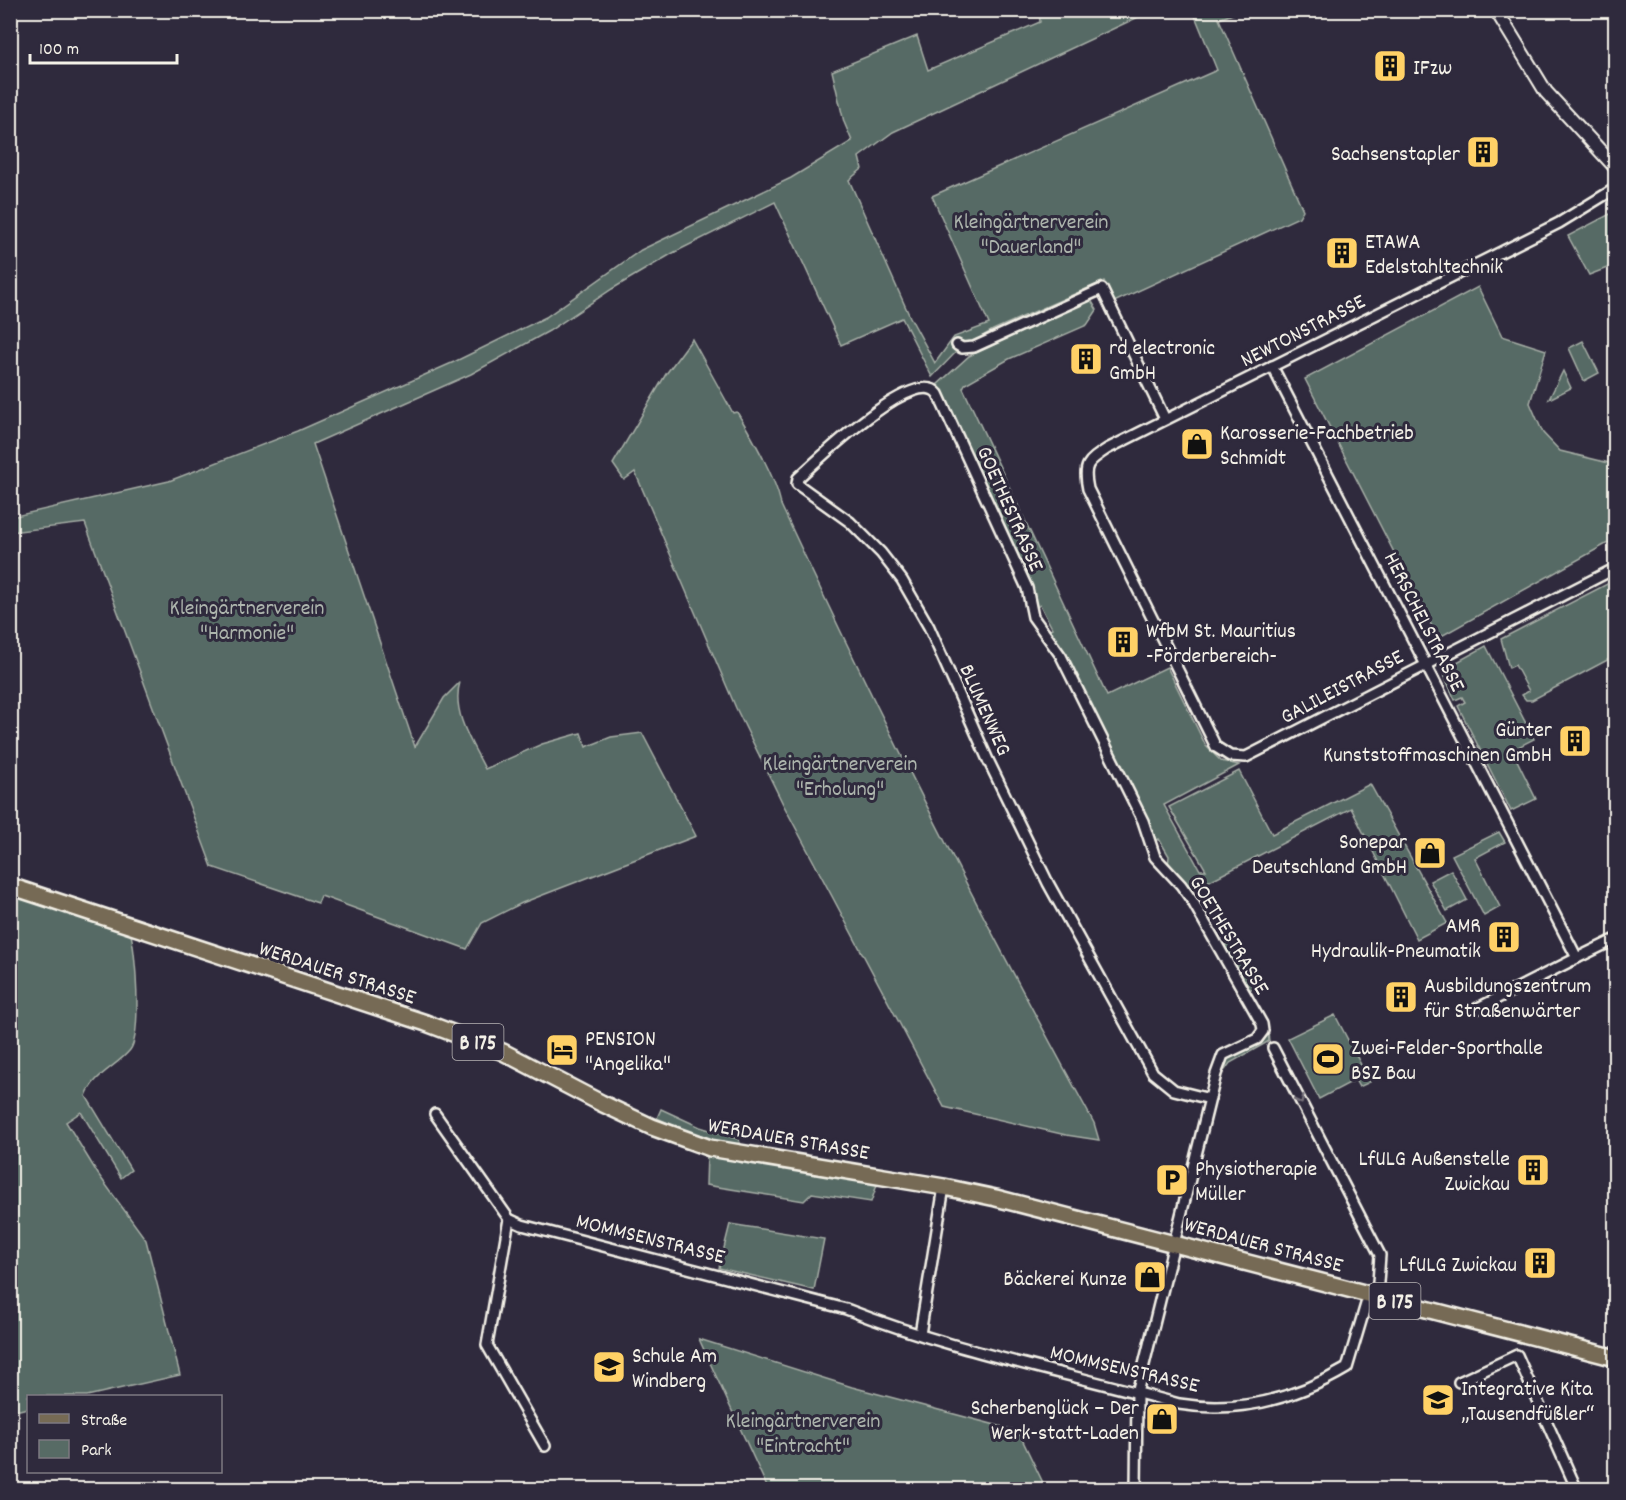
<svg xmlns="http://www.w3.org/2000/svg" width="1626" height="1500" viewBox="0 0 1626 1500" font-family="Dekko,sans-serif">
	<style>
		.green { fill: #576b65; stroke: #a6aea6; stroke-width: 1.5 }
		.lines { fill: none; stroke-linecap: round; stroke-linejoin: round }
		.minor-casing { stroke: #f4f1e8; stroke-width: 14 }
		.tertiary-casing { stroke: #f4f1e8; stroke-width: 16 }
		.primary-casing { stroke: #f4f1e8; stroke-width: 20 }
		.minor { stroke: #2f2a3d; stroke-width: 9 }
		.tertiary { stroke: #2f2a3d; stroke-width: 12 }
		.primary { stroke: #766a54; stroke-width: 15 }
		.oneway { stroke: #747079 }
		.labels { text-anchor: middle; stroke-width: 6; stroke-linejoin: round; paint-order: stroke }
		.shield { fill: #2f2a3d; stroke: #b9b5b5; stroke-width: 1.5 }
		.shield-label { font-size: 21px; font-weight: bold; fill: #f4f1e8 }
		.poi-label { font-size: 22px; fill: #f4f1e8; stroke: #2f2a3d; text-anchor: start }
		.park-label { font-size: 22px; fill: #adb5ad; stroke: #2f2a3d }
		.street-label { font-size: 22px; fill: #f4f1e8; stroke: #2f2a3d }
	</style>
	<rect width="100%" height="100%" fill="#2f2a3d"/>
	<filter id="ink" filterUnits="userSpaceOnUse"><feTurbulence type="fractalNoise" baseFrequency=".0167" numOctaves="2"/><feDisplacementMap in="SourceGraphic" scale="12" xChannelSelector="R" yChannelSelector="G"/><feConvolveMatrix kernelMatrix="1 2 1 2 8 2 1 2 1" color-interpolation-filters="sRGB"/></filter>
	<g filter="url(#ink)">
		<g class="green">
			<path d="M 1039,11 L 1151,11 L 893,132 L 859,157 L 862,169 L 849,180 L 910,317 L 935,363 L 954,337 L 989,324 L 932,196 L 1217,70 L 1193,11 L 1241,11 L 1219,19 L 1303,210 L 1299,217 L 1114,302 L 1104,281 L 993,330 L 957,351 L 932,377 L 902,318 L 841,345 L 775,202 L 673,253 L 612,289 L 549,331 L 471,374 L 313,444 L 415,747 L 444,698 L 460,682 C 451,712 472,743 485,769 L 542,744 L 581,733 L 586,747 L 611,737 L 642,733 L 696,836 L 522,903 L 482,923 L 467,949 L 321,896 L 318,903 L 212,867 L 85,523 L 11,532 L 11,517 L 169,481 L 298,431 L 454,362 L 546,317 L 641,250 L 791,178 L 852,141 L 844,122 L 832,71 L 917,36 L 928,70 L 1040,22 Z"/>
			<path d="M 1612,213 L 1615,219 L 1615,265 L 1589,275 L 1568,236 Z"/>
			<path d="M 1478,287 L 1502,336 L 1546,350 L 1530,403 L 1543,433 L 1560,451 L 1609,463 L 1615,474 L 1615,539 L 1438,638 L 1305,379 Z"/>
			<path d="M 1091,300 L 1097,310 L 1087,325 L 1009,359 L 965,384 L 963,388 L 1107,696 L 1167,667 L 1206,746 L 1221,761 L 1239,765 L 1164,805 L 1200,870 L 1206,870 L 1169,807 L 1239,771 L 1272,834 L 1370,784 L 1447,923 L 1417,939 L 1351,808 L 1190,891 L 1168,867 L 1169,856 L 1159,839 L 1152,842 L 1142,807 L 1047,633 L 1052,628 L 1040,605 L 1034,609 L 1035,600 L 1029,578 L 948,405 L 936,386 L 969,356 Z"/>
			<path d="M 692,339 L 733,413 L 737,412 C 751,435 777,479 781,505 C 878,714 983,921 1094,1123 L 1099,1140 L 1066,1135 L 944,1107 L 783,804 L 736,708 L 635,472 L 624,480 L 613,464 L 666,374 Z"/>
			<path d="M 1583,341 L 1599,373 L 1584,381 L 1569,348 Z"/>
			<path d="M 1563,371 L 1571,388 L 1549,399 Z"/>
			<path d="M 1615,580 L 1615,656 L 1532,700 L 1526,700 L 1522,695 L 1529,691 L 1515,665 L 1509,668 L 1501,639 Z"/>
			<path d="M 1486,646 L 1534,739 L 1512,750 L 1536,799 L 1511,811 L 1458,706 L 1465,702 L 1462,697 L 1455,700 L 1444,675 L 1448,667 Z"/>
			<path d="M 1499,832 L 1505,842 L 1475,858 L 1500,907 L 1484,916 L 1452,855 Z"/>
			<path d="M 1451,870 L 1467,900 L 1447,911 L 1430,881 Z"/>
			<path d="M 11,890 L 130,931 C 136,949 142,1035 130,1050 C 116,1067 94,1074 86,1096 L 131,1170 L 121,1178 L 81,1112 L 66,1122 L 98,1174 L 146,1240 L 180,1375 L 87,1396 L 28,1396 L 28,1408 L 11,1412 Z"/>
			<path d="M 1232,941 L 1257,986 L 1249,990 L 1224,946 Z"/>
			<path d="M 1335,1015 L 1370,1082 L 1359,1087 L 1355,1080 L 1319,1099 L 1288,1038 Z"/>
			<path d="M 1268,1033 L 1269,1041 L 1264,1044 L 1230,1063 L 1225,1070 L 1221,1071 L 1226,1058 Z"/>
			<path d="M 661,1109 L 700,1127 L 738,1139 L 743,1148 L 697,1136 L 657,1118 Z"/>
			<path d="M 707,1154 L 743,1163 L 878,1182 L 871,1202 L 812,1193 L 804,1201 L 706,1185 Z"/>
			<path d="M 730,1224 L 824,1239 L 814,1290 L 719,1268 Z"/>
			<path d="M 699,1339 L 852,1387 L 1018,1431 L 1046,1489 L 768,1489 Z"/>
		</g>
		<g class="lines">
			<defs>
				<g id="minor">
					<path d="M 1616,188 L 1559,223 L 1107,449 C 1087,462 1083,465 1088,489 L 1216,747 L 1230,756 L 1246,757 L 1616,568"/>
					<path d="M 957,345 L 962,348 L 974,347 L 1102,289 L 1165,419"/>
					<path d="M 1272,366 L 1577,958 L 1616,939"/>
					<path d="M 1476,1009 L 1577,958"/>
					<path d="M 1273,1048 L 1380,1255 L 1377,1296"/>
					<path d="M 435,1114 L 509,1219 L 522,1225 L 846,1309 C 953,1351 1068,1373 1179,1404 C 1240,1414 1295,1399 1347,1368 L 1369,1294"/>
					<path d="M 509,1219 L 487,1345 L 545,1446"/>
					<path d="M 920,1334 L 944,1187"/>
					<path d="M 1459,1382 L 1517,1355 L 1577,1490"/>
					<path d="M 1136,1490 L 1137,1393 L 1216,1074 L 1223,1055 L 1257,1039 L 1263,1031 L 1262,1024 L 1193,902 L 1181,885 L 1155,857 L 1143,821 L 1061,656 L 1033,617 L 1027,588 L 938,394 C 916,364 817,461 798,478 L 797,484 L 850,522 L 881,553 L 902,580 L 929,627 L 988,760 L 1048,883 L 1153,1073 L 1174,1090 L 1210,1099"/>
				</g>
				<path id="tertiary" d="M 1496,10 L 1546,92 L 1616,168"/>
				<path id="primary" d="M 10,886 L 426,1023 L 503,1052 L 601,1103 L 652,1127 L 710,1148 L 944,1187 L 996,1198 L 1616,1358"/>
			</defs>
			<use href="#minor" class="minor-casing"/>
			<use href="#tertiary" class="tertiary-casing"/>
			<use href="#primary" class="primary-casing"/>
			<use href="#minor" class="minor"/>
			<use href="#tertiary" class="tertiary"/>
			<use href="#primary" class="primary"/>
		</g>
		<defs><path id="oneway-chevron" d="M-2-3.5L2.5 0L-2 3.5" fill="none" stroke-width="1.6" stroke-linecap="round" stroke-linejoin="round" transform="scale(1.5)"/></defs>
		<use class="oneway" href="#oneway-chevron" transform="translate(1300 1100) rotate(64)"/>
	</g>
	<defs>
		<symbol id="building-square" viewBox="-11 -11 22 22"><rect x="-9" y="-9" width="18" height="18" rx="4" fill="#ffd166" stroke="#2f2a3d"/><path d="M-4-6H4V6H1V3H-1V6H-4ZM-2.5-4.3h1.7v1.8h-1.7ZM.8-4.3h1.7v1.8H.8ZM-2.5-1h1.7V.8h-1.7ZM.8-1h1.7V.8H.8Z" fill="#111"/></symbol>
		<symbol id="shop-square" viewBox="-11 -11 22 22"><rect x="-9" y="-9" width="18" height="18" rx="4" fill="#ffd166" stroke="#2f2a3d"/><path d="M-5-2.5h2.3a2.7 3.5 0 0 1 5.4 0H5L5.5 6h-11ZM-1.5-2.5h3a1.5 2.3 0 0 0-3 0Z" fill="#111"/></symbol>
		<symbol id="hotel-square" viewBox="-11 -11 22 22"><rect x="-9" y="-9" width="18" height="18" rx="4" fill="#ffd166" stroke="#2f2a3d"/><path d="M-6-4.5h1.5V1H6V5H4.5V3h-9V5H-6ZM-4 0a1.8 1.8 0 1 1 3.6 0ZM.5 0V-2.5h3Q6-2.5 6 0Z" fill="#111"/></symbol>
		<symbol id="stadium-square" viewBox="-11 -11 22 22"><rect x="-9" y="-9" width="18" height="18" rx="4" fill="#ffd166" stroke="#2f2a3d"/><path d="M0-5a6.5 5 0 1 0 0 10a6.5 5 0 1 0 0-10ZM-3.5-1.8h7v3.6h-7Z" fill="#111"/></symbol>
		<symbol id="parking-square" viewBox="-11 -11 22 22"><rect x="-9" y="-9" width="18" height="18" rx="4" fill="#ffd166" stroke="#2f2a3d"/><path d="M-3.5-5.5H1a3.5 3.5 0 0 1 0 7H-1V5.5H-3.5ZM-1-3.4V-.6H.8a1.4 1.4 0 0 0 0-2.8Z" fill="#111"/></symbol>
		<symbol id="school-square" viewBox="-11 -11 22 22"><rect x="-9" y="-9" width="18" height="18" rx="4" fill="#ffd166" stroke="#2f2a3d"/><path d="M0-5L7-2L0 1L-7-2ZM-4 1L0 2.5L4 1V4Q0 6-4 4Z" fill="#111"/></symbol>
	</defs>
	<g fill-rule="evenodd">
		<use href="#building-square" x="1371" y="47" width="38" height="38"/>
		<use href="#building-square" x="1464" y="133" width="38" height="38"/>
		<use href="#building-square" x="1323" y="234" width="38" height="38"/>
		<use href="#building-square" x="1067" y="340" width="38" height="38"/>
		<use href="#shop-square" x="1178" y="425" width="38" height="38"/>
		<use href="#building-square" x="1104" y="623" width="38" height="38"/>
		<use href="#building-square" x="1556" y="722" width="38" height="38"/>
		<use href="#shop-square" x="1411" y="834" width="38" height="38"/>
		<use href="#building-square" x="1485" y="918" width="38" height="38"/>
		<use href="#building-square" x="1382" y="978" width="38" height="38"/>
		<use href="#hotel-square" x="543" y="1031" width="38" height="38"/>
		<use href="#stadium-square" x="1309" y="1040" width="38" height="38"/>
		<use href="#building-square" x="1514" y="1151" width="38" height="38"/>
		<use href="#parking-square" x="1153" y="1161" width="38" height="38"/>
		<use href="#building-square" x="1521" y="1244" width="38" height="38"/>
		<use href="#shop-square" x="1131" y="1258" width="38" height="38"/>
		<use href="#school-square" x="590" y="1348" width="38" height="38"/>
		<use href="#school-square" x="1419" y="1381" width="38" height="38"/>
		<use href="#shop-square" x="1143" y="1400" width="38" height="38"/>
	</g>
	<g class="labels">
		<g class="shield">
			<rect x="452.5" y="1024" width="51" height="36" rx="4.5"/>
			<rect x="1369.5" y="1283" width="51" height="36" rx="4.5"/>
		</g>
		<g class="shield-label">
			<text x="478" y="1049">B 175</text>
			<text x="1395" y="1308">B 175</text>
		</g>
		<g class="poi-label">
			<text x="1413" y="74">IFzw</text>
			<text x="1460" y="160" text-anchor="end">Sachsenstapler</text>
			<text x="1365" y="248">ETAWA<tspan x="1365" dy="25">Edelstahltechnik</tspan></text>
			<text x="1109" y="354">rd electronic<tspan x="1109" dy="25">GmbH</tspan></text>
			<text x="1220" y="439">Karosserie-Fachbetrieb<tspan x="1220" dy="25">Schmidt</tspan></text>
			<text x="1146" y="637">WfbM St. Mauritius<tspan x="1146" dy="25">-Förderbereich-</tspan></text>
			<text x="1552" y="736" text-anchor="end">Günter<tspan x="1552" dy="25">Kunststoffmaschinen GmbH</tspan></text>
			<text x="1407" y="848" text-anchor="end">Sonepar<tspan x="1407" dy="25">Deutschland GmbH</tspan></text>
			<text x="1481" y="932" text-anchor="end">AMR<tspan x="1481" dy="25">Hydraulik-Pneumatik</tspan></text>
			<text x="1424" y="992">Ausbildungszentrum<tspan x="1424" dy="25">für Straßenwärter</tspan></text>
			<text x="585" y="1045">PENSION<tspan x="585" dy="25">"Angelika"</tspan></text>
			<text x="1351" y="1054">Zwei-Felder-Sporthalle<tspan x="1351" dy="25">BSZ Bau</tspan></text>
			<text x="1510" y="1165" text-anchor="end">LfULG Außenstelle<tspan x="1510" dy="25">Zwickau</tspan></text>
			<text x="1195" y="1175">Physiotherapie<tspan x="1195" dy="25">Müller</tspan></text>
			<text x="1517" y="1271" text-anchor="end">LfULG Zwickau</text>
			<text x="1127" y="1285" text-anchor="end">Bäckerei Kunze</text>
			<text x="632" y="1362">Schule Am<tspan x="632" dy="25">Windberg</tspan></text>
			<text x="1461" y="1395">Integrative Kita<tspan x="1461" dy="25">„Tausendfüßler“</tspan></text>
			<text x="1139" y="1414" text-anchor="end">Scherbenglück – Der<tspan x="1139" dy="25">Werk-statt-Laden</tspan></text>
		</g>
		<g class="park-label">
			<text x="1031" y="228">Kleingärtnerverein<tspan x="1031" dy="25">"Dauerland"</tspan></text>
			<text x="247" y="614">Kleingärtnerverein<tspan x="247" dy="25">"Harmonie"</tspan></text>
			<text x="840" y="770">Kleingärtnerverein<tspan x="840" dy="25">"Erholung"</tspan></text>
			<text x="803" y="1427">Kleingärtnerverein<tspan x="803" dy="25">"Eintracht"</tspan></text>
		</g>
		<g class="street-label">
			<text transform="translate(1302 329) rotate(-27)" y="8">NEWTONSTRASSE</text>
			<text transform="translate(1012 508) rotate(66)" y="8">GOETHESTRASSE</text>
			<text transform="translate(1426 621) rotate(63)" y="8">HERSCHELSTRASSE</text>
			<text transform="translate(1341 685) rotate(-28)" y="8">GALILEISTRASSE</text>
			<text transform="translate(987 709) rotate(66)" y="8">BLUMENWEG</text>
			<text transform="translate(1231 934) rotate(59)" y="8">GOETHESTRASSE</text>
			<text transform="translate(338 971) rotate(18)" y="8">WERDAUER STRASSE</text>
			<text transform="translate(789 1137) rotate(10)" y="8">WERDAUER STRASSE</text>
			<text transform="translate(651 1237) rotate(14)" y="8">MOMMSENSTRASSE</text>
			<text transform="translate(1264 1243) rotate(15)" y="8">WERDAUER STRASSE</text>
			<text transform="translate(1125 1367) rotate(13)" y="8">MOMMSENSTRASSE</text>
		</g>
	</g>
	<rect width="1626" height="1500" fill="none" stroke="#2f2a3d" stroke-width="36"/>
	<rect x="18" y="18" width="1590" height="1464" fill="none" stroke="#f4f1e8" stroke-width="2" filter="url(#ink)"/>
	<rect x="27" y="1395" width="195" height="78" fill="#2f2a3d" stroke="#7e7a81" stroke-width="1.5"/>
	<rect x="39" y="1414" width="30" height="9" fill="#766a54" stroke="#7e7a81" stroke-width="1.5"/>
	<text x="81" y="1425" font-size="18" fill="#f4f1e8">Straße</text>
	<rect x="39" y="1440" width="30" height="18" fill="#576b65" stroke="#7e7a81" stroke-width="1.5"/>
	<text x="81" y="1455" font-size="18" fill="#f4f1e8">Park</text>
	<path d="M30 54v9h147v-9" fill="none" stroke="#f4f1e8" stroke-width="3"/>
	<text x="39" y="54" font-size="18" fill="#f4f1e8" stroke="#2f2a3d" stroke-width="4.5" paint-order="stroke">100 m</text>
</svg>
